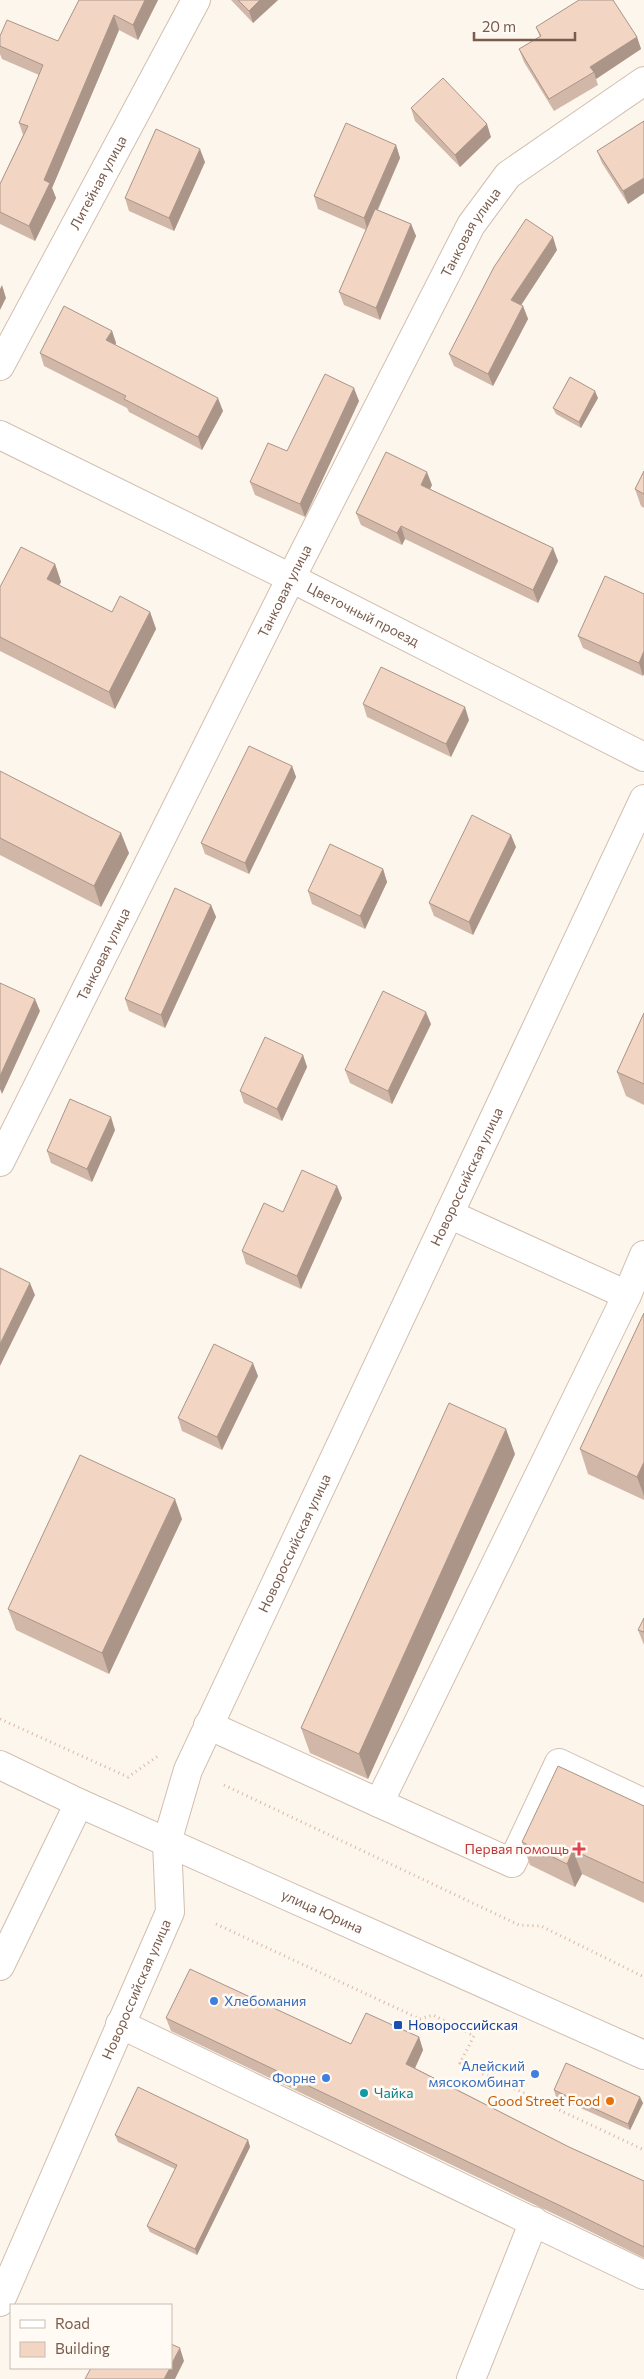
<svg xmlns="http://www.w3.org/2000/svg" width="644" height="2379" viewBox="0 0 644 2379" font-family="Commissioner,sans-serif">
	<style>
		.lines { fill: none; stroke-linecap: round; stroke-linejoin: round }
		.minor-casing { stroke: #d1beb0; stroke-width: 30 }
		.path { stroke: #d9b8a5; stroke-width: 3; stroke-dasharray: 1 4; stroke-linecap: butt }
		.minor { stroke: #fff; stroke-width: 28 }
		.wall { fill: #d1b7a8 }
		.shaded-wall { fill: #aa9588 }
		.building { fill: #f3d5c3; stroke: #aa9588 }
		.health-dot { fill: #e0444e; stroke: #fffaf3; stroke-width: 2 }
		.shop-dot { fill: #3f7fe0; stroke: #fffaf3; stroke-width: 2 }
		.transit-dot { fill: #1a4fb4; stroke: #fffaf3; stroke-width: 2 }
		.culture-dot { fill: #0f9aa8; stroke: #fffaf3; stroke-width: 2 }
		.food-dot { fill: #e8710a; stroke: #fffaf3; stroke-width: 2 }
		.labels { text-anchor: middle; stroke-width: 5; stroke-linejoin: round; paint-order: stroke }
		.street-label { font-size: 14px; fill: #7a5c4d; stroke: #fffaf3 }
		.health-label { font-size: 14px; fill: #be3a42; stroke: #fffaf3; text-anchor: end }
		.shop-label { font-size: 14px; fill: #366cbe; stroke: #fffaf3; text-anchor: end }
		.transit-label { font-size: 14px; fill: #164399; stroke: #fffaf3; text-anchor: start }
		.culture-label { font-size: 14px; fill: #0d838f; stroke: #fffaf3; text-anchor: start }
		.food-label { font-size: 14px; fill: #c56008; stroke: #fffaf3; text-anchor: end }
	</style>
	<rect width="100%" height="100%" fill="#fdf6ec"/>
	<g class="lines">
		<defs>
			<g id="minor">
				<path id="s1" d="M 0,366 L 196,0"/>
				<path id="s2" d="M 0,435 L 291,578 L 644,757"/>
				<path id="s3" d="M 0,1162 L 291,578 L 471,225 L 508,175 L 644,81"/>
				<path d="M 449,1214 L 627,1295"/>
				<path d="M 208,1725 L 379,1803 L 627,1295 L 644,1255"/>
				<path id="s4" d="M 0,1765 L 79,1803 L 644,2055"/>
				<path d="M 379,1803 L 512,1863 L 559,1763 L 644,1803"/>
				<path d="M 0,1966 L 79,1803"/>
				<path d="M 120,2024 L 644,2275"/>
				<path id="s5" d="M 0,2302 L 170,1912 L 167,1842 L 188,1770 L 644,799"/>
				<path d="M 471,2379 L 534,2221"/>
			</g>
		</defs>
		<use href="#minor" class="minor-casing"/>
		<g class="path">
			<path d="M 0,1719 L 128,1777 L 158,1756"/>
			<path d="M 224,1785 L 519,1925 L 541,1926 L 644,1977"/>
			<path d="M 216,1924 L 420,2019 L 433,2015 L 474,2036 L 460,2063 L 644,2150"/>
		</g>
		<use href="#minor" class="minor"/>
	</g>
	<g class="wall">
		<path d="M 79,0 L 158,0 L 138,40 L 119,30 L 52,188 L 56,198 L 35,241 L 0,224 L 0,184 L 23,135 L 19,123 L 39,75 L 2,59 L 0,54 L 0,36 L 58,41 Z"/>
		<path d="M 231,0 L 278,0 L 253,23 Z"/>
		<path d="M 536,27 L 637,37 L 641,49 L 596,79 L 598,85 L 554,111 L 524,62 L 519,49 L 540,37 Z"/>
		<path d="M 411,108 L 491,137 L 460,167 L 415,121 Z"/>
		<path d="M 644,121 L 644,193 L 628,204 L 602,163 L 597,151 Z"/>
		<path d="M 396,145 L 400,158 L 378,210 L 411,224 L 416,236 L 380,320 L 344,305 L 339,292 L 366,230 L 318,209 L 314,196 Z"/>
		<path d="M 205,162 L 174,231 L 129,211 L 125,198 Z"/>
		<path d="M 557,250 L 521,305 L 523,306 L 528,319 L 493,386 L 454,366 L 449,354 Z"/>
		<path d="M 112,331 L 116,343 L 115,345 L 223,411 L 202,450 L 129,412 L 127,408 L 44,366 L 40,353 Z"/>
		<path d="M 598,398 L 581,428 L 556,414 L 553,408 Z"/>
		<path d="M 359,401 L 305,517 L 255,495 L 250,482 L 287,451 Z"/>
		<path d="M 644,471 L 644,508 L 641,506 L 635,489 Z"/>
		<path d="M 432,485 L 430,489 L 553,548 L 558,561 L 538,603 L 405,539 L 402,545 L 361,525 L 356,513 Z"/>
		<path d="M 55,564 L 61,582 L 59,585 L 112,612 L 150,612 L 156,629 L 115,709 L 0,651 L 0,587 Z"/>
		<path d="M 644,594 L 643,676 L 583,648 L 578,636 Z"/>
		<path d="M 363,704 L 469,720 L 451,757 L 367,717 Z"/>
		<path d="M 292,766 L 296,777 L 249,874 L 205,854 L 201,843 Z"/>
		<path d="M 0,771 L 129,853 L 101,907 L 0,855 Z"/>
		<path d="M 516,847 L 473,935 L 434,916 L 429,903 Z"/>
		<path d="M 383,869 L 387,882 L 365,929 L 312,904 L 308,891 Z"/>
		<path d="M 211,905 L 216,917 L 165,1028 L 129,1011 L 125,999 Z"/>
		<path d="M 644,1013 L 644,1105 L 626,1096 L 617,1072 Z"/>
		<path d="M 431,1024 L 392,1104 L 350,1083 L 345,1070 Z"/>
		<path d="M 303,1055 L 307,1067 L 282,1121 L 244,1103 L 240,1091 Z"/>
		<path d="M 115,1130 L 92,1182 L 51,1163 L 47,1151 Z"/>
		<path d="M 342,1198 L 301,1289 L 246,1264 L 242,1251 L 283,1212 Z"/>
		<path d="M 644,1313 L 644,1500 L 588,1474 L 580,1449 Z"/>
		<path d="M 258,1376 L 222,1450 L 182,1431 L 178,1418 Z"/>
		<path d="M 515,1454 L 368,1779 L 310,1753 L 301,1728 Z"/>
		<path d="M 182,1519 L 109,1674 L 16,1630 L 8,1609 Z"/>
		<path d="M 644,1618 L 644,1645 L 638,1630 Z"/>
		<path d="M 644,1806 L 644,1903 L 582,1874 L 575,1887 L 530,1865 L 522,1842 Z"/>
		<path d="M 166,2018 L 351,2044 L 419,2037 L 423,2050 L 415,2068 L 569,2147 L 644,2181 L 644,2258 L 569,2221 L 171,2031 Z"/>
		<path d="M 554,2090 L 643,2103 L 630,2130 L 556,2097 Z"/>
		<path d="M 115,2135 L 248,2140 L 250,2147 L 197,2255 L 150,2232 L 147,2226 L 175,2169 L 118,2142 Z"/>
	</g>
	<g class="shaded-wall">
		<path d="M 145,0 L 158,0 L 138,40 L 133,25 Z"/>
		<path d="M 260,0 L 278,0 L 253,23 L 249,11 Z"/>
		<path d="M 114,15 L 119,30 L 52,188 L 56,198 L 35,241 L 29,226 L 44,180 Z"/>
		<path d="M 637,37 L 641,49 L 596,79 L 594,72 L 590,67 Z"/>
		<path d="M 487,124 L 491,137 L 460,167 L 455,155 Z"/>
		<path d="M 396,145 L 400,158 L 368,231 L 364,218 Z"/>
		<path d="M 200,149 L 205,162 L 174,231 L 169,218 Z"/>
		<path d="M 644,178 L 644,193 L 628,204 L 623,191 Z"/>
		<path d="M 411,224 L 416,236 L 380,320 L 376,308 Z"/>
		<path d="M 553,237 L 557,250 L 516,313 L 511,300 Z"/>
		<path d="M 2,285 L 6,298 L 0,310 L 0,289 Z"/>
		<path d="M 523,306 L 528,319 L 493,386 L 488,374 Z"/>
		<path d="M 112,331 L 116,343 L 111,353 L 106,340 Z"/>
		<path d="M 354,388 L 359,401 L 305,517 L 300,504 Z"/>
		<path d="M 595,391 L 598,398 L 581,428 L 579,422 Z"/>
		<path d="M 218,398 L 223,411 L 202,450 L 198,437 Z"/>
		<path d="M 427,472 L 432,485 L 426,497 L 421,485 Z"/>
		<path d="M 401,526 L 405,539 L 402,545 L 397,533 Z"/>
		<path d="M 553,548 L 558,561 L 538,603 L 533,590 Z"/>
		<path d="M 55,564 L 61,582 L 53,596 L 47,579 Z"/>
		<path d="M 150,612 L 156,629 L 115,709 L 109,692 Z"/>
		<path d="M 644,651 L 644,674 L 643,676 L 639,663 Z"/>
		<path d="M 465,707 L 469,720 L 451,757 L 446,744 Z"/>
		<path d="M 292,766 L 296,777 L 249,874 L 245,863 Z"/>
		<path d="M 121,833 L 129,853 L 101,907 L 94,886 Z"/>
		<path d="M 511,835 L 516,847 L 473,935 L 469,922 Z"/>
		<path d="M 383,869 L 387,882 L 365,929 L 360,916 Z"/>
		<path d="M 211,905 L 216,917 L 165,1028 L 161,1015 Z"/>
		<path d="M 35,999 L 40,1011 L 2,1094 L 0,1089 L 0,1076 Z"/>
		<path d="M 426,1012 L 431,1024 L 392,1104 L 388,1091 Z"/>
		<path d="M 303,1055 L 307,1067 L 282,1121 L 277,1109 Z"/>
		<path d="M 111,1117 L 115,1130 L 92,1182 L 87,1169 Z"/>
		<path d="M 337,1186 L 342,1198 L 301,1289 L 297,1276 Z"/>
		<path d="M 30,1283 L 35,1295 L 0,1366 L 0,1344 Z"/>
		<path d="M 253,1363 L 258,1376 L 222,1450 L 217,1437 Z"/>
		<path d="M 506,1429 L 515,1454 L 368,1779 L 359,1754 Z"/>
		<path d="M 644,1462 L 644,1496 L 637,1477 Z"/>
		<path d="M 175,1499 L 182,1519 L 109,1674 L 102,1653 Z"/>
		<path d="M 573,1850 L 582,1874 L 575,1887 L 567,1864 Z"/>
		<path d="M 419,2037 L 423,2050 L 411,2077 L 406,2064 Z"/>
		<path d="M 640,2097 L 643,2103 L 630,2130 L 628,2124 Z"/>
		<path d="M 248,2140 L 250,2147 L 197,2255 L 195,2249 Z"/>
		<path d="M 180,2348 L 184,2361 L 175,2379 L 164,2379 L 170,2368 L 171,2368 L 171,2365 Z"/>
	</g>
	<g class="building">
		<path d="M 79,0 L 145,0 L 133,25 L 114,15 L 44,180 L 50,183 L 29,226 L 0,212 L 0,184 L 28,126 L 19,123 L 43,65 L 0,46 L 0,36 L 7,20 L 58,41 Z"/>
		<path d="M 238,0 L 260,0 L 249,11 Z"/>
		<path d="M 579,0 L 613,0 L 637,37 L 590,67 L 594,72 L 549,99 L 519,49 L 541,36 L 536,27 Z"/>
		<path d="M 443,78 L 487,124 L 455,155 L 411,108 Z"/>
		<path d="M 644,121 L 644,178 L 623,191 L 597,151 Z"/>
		<path d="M 346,123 L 396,145 L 364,218 L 314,196 Z"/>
		<path d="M 156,129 L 200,149 L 169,218 L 125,198 Z"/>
		<path d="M 375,209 L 411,224 L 376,308 L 339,292 Z"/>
		<path d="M 526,219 L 553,237 L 511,300 L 523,306 L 488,374 L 449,354 L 494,267 Z"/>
		<path d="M 64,306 L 112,331 L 106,340 L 218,398 L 198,437 L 124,399 L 126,396 L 40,353 Z"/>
		<path d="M 325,374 L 354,388 L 300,504 L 250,482 L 268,443 L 287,451 Z"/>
		<path d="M 570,377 L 595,391 L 579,422 L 553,408 Z"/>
		<path d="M 386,452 L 427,472 L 421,485 L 553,548 L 533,590 L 401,526 L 397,533 L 356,513 Z"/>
		<path d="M 644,471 L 644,494 L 635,489 Z"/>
		<path d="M 21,547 L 55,564 L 47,579 L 112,612 L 120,596 L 150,612 L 109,692 L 0,637 L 0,587 Z"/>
		<path d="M 605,576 L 644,594 L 644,651 L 639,663 L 578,636 Z"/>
		<path d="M 381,667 L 465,707 L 446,744 L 363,704 Z"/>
		<path d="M 249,746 L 292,766 L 245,863 L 201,843 Z"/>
		<path d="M 0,771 L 121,833 L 94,886 L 0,838 Z"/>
		<path d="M 472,815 L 511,835 L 469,922 L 429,903 Z"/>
		<path d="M 330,844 L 383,869 L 360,916 L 308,891 Z"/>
		<path d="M 175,888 L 211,905 L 161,1015 L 125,999 Z"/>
		<path d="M 0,983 L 35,999 L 0,1076 Z"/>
		<path d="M 383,991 L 426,1012 L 388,1091 L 345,1070 Z"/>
		<path d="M 644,1013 L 644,1084 L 617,1072 Z"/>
		<path d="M 265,1037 L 303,1055 L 277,1109 L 240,1091 Z"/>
		<path d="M 70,1099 L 111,1117 L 87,1169 L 47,1151 Z"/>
		<path d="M 302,1170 L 337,1186 L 297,1276 L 242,1251 L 264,1203 L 283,1212 Z"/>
		<path d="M 0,1268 L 30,1283 L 0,1344 Z"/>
		<path d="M 644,1313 L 644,1462 L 637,1477 L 580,1449 Z"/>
		<path d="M 214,1344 L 253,1363 L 217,1437 L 178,1418 Z"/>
		<path d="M 449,1403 L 506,1429 L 359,1754 L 301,1728 Z"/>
		<path d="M 80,1455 L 175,1499 L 102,1653 L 8,1609 Z"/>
		<path d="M 644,1618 L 644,1632 L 638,1630 Z"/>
		<path d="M 558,1766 L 644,1806 L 644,1883 L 573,1850 L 567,1864 L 522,1842 Z"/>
		<path d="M 190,1969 L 351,2044 L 366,2013 L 419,2037 L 406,2064 L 569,2147 L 644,2181 L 644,2247 L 565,2208 L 166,2018 Z"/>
		<path d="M 566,2063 L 640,2097 L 628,2124 L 554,2090 Z"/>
		<path d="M 138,2087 L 248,2140 L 195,2249 L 147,2226 L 177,2165 L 115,2135 Z"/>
		<path d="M 171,2344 L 180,2348 L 171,2365 Z"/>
		<path d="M 91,2368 L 170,2368 L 164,2379 L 85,2379 Z"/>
	</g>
	<path class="health-dot" d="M576.5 1841.5h5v5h5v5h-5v5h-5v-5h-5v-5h5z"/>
	<g class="shop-dot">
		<circle cx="214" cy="2001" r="5"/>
		<circle cx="535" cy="2074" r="5"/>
		<circle cx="326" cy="2078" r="5"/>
	</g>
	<rect class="transit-dot" x="393" y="2020" width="10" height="10" rx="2.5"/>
	<circle class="culture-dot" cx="364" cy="2093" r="5"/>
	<circle class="food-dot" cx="610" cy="2101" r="5"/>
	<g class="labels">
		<g class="street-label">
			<text dy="5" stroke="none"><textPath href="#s1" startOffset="208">Литейная улица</textPath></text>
			<text dy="5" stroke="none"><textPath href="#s3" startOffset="1042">Танковая улица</textPath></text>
			<text dy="5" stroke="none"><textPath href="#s3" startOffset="638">Танковая улица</textPath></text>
			<text dy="5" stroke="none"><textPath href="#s2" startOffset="405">Цветочный проезд</textPath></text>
			<text dy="5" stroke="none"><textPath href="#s3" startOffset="232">Танковая улица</textPath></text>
			<text dy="5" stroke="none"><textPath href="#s5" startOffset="1226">Новороссийская улица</textPath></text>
			<text dy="5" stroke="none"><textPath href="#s5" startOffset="821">Новороссийская улица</textPath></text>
			<text dy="5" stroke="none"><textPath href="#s4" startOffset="354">улица Юрина</textPath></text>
			<text dy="5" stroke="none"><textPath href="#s5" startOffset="341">Новороссийская улица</textPath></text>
		</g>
		<g class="health-label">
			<text x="569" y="1854">Первая помощь</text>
		</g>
		<g class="shop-label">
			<text x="224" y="2006" text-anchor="start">Хлебомания</text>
			<text x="525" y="2071">Алейский<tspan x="525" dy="16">мясокомбинат</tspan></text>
			<text x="316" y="2083">Форне</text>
		</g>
		<g class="transit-label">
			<text x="408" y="2030">Новороссийская</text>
		</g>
		<g class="culture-label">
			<text x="374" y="2098">Чайка</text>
		</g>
		<g class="food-label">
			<text x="600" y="2106">Good Street Food</text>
		</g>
	</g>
	<rect x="10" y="2304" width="162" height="65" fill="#fffaf3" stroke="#cabbb1"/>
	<rect x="20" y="2320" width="25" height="8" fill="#ffffff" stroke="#cabbb1"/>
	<text x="55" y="2329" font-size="15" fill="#7a5c4d">Road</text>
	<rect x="20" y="2342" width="25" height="15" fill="#f3d5c3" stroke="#cabbb1"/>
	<text x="55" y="2354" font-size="15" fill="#7a5c4d">Building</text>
	<path d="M474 32v8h101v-8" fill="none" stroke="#7a5c4d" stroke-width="2.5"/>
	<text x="482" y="32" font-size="15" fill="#7a5c4d" stroke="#fffaf3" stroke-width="4" paint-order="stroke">20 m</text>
</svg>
